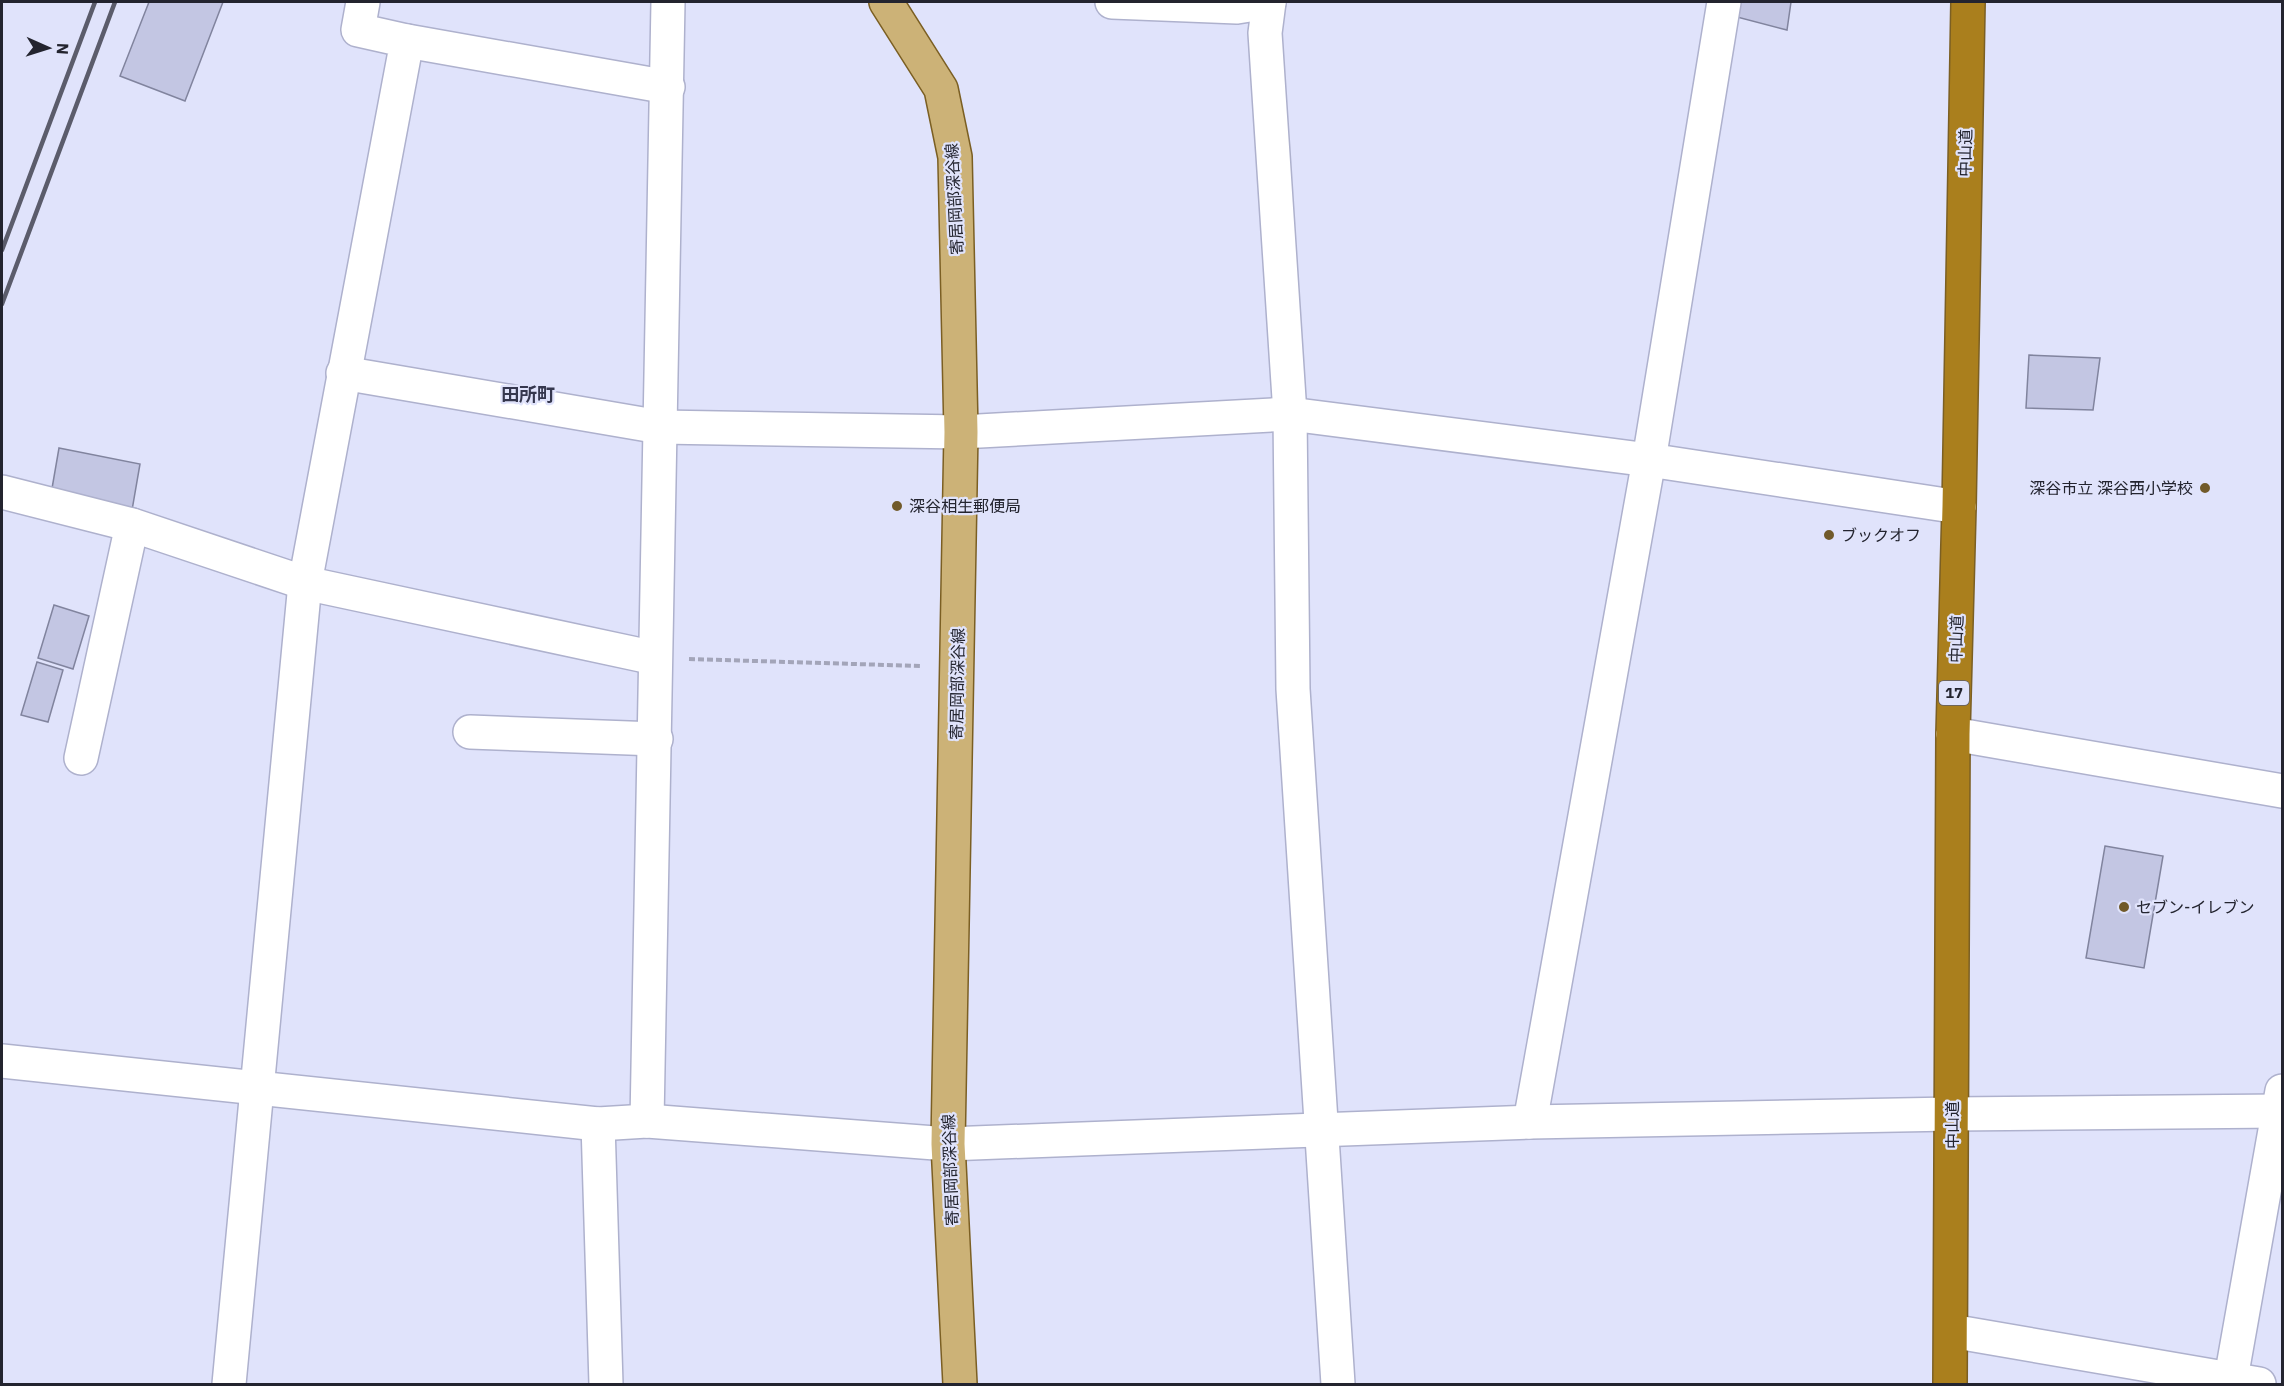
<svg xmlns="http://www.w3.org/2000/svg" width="2284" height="1386" viewBox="0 0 2284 1386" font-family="'IBM Plex Sans','Noto Sans JP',sans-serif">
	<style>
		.building { fill: #c3c6e3; stroke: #81849e; stroke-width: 1.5 }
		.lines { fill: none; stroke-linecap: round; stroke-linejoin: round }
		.minor-casing { stroke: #aeb1cd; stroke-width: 36 }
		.major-casing { stroke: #7b5f23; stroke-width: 36 }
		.highway-casing { stroke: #7b5f23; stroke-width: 36 }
		.path { stroke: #a3a5b9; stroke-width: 4; stroke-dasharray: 6 3; stroke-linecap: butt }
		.minor { stroke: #fff; stroke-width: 33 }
		.major { stroke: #ccb277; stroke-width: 33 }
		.highway { stroke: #aa7f1d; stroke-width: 33 }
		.rail { stroke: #5b5c6b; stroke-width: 4.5 }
		.poi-dot { fill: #715a2a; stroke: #e0e3fb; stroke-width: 2 }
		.labels { text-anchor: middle; stroke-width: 4.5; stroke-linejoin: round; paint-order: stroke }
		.shield { fill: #e0e3fb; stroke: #5c5d6c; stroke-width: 1.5 }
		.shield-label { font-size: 15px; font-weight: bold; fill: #23242f }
		.street-label { font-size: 16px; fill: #23242f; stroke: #e0e3fb }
		.poi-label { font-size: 16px; fill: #23242f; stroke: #e0e3fb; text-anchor: start }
		.neighbourhood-label { font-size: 18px; font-weight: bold; fill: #35374e; stroke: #e0e3fb }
	</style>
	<rect width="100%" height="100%" fill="#e0e3fb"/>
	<g class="building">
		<path d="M 149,2 L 223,2 L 185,101 L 120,76 Z"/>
		<path d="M 1740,2 L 1791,2 L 1787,30 L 1737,17 Z"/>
		<path d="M 2029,355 L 2100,358 L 2093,410 L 2026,408 Z"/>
		<path d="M 59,448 L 140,464 L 131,516 L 50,500 Z"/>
		<path d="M 54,605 L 89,616 L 73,669 L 38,658 Z"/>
		<path d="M 37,662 L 63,670 L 48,722 L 21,715 Z"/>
		<path d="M 2105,846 L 2163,856 L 2144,968 L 2086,958 Z"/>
	</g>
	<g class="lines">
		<defs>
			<g id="minor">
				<path d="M 1112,2 L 1237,7 L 1269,2"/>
				<path d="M 1269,2 L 1265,33 L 1290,414 L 1293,689 L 1338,1384"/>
				<path d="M 407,41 L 668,87"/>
				<path d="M 343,373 L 660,427 L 961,432 L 1290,414 L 1649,460 L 1959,507"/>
				<path d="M 2,492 L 132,525 L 305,583 L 655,658"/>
				<path d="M 470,732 L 656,739"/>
				<path d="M 1953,734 L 2282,791"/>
				<path d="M 81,758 L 132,525"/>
				<path d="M 2,1061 L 598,1124 L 647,1121 L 948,1144 L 1530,1122 L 1952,1114 L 2282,1111"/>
				<path d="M 647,1121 L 668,2"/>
				<path d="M 1530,1122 L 1649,460 L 1724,2"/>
				<path d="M 598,1124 L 606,1384"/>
				<path d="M 1951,1331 L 2259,1384"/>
				<path d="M 229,1384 L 305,583 L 407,41 L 358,30 L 363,2"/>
				<path d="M 2230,1384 L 2282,1091"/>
			</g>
			<path id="major" d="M 886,2 L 941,89 L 955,157 L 961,432 L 948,1144 L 960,1384"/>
			<path id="highway" d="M 1950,1384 L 1953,734 L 1959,507 L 1968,2"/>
		</defs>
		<use href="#minor" class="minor-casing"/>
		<use href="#major" class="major-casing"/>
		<use href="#highway" class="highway-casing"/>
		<path class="path" d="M 689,659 L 921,666"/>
		<use href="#minor" class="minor"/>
		<use href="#major" class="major"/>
		<use href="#highway" class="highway"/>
		<g class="rail">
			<path d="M 2,250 L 95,2"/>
			<path d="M 2,304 L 115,2"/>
		</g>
	</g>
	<g class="poi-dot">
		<circle cx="2205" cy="488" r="6"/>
		<circle cx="897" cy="506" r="6"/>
		<circle cx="1829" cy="535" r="6"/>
		<circle cx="2124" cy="907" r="6"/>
	</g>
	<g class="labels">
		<rect class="shield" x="1939" y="681" width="30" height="24" rx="4.5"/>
		<g class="shield-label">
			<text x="1954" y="698">17</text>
		</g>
		<g class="street-label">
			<text transform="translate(1965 153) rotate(-89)" y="6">中山道</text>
			<text transform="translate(954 199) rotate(-93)" y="6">寄居岡部深谷線</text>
			<text transform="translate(1956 639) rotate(-88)" y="6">中山道</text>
			<text transform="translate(957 684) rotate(-89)" y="6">寄居岡部深谷線</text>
			<text transform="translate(1952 1125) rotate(-90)" y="6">中山道</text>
			<text transform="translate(950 1170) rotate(-92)" y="6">寄居岡部深谷線</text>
		</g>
		<g class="poi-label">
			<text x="2193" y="494" text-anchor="end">深谷市立 深谷西小学校</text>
			<text x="909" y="512">深谷相生郵便局</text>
			<text x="1841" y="541">ブックオフ</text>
			<text x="2136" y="913">セブン-イレブン</text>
		</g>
		<g class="neighbourhood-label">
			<text x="528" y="401">田所町</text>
		</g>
	</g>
	<rect width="2284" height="1386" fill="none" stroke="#23242f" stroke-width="6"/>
	<g transform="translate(48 48) rotate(93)" stroke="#e0e3fb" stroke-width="4.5" paint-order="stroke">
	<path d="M0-4.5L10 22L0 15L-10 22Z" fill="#23242f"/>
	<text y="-9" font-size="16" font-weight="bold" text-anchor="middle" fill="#23242f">N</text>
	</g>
</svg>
